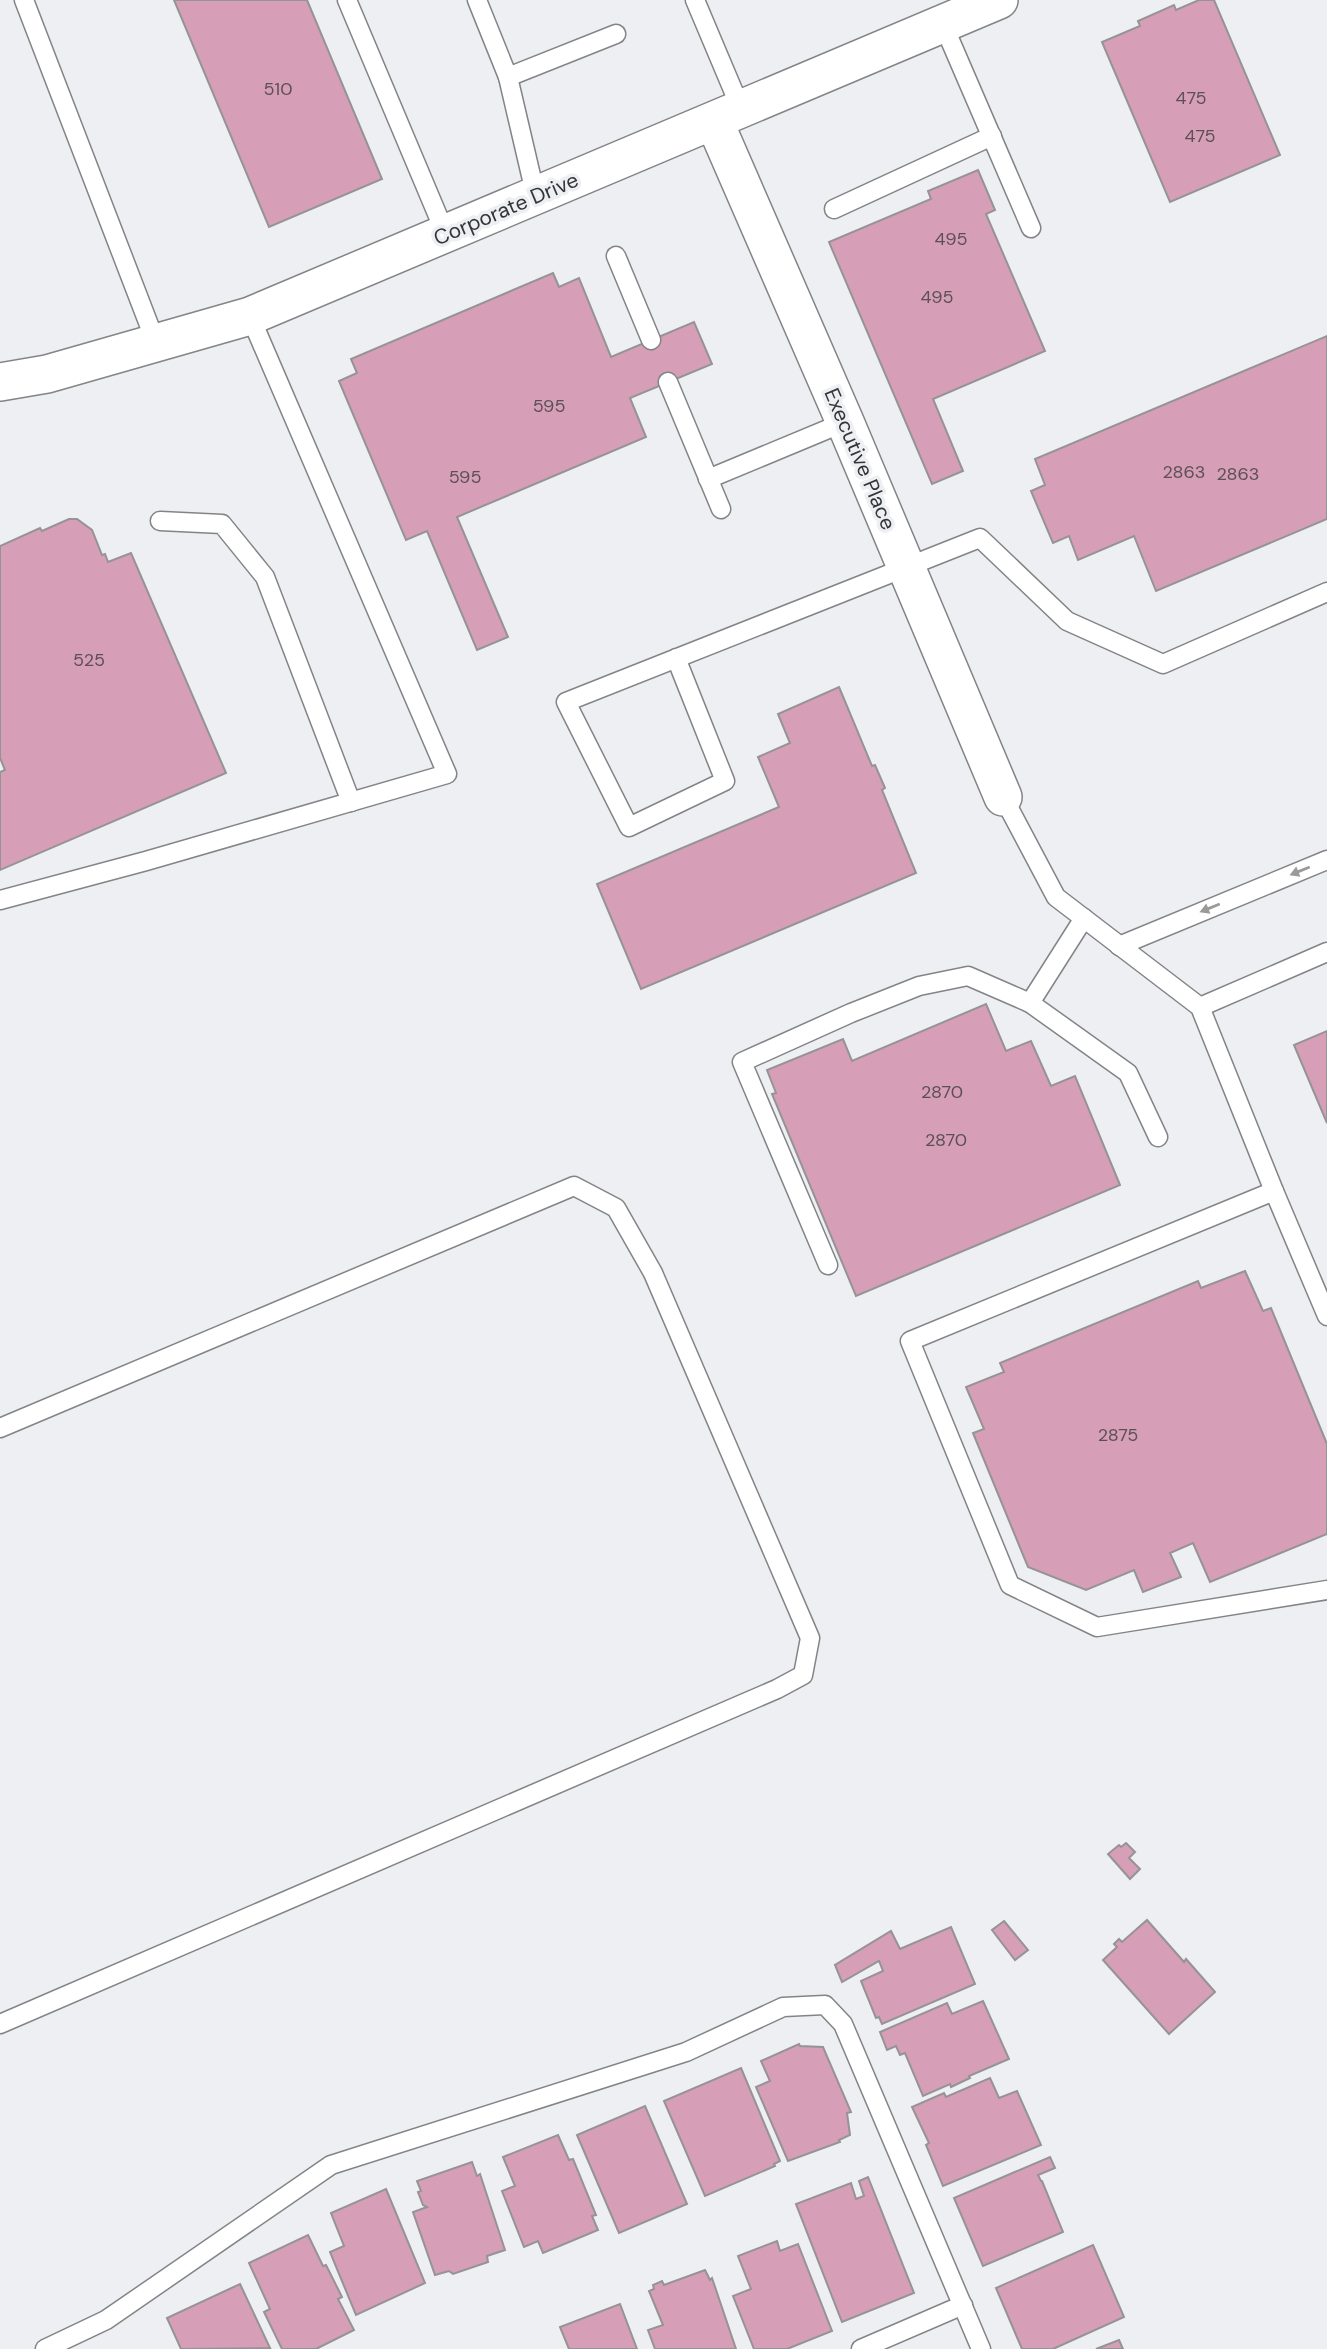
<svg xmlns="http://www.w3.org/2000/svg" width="1327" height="2349" viewBox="0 0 1327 2349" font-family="'DM Sans',sans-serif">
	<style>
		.building { fill: #d69fb7; stroke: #969394; stroke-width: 2 }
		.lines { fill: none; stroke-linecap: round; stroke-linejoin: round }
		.service-casing { stroke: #828486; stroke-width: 21 }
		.minor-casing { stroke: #828486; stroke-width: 40 }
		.service { stroke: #fff; stroke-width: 18 }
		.minor { stroke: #fff; stroke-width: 37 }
		.oneway { fill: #9a9a9a }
		.labels { text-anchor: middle; stroke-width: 7; stroke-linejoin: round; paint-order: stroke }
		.number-label { font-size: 18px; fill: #5c5056 }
		.street-label { font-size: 21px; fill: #343536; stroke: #edeff2 }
	</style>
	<rect width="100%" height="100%" fill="#edeff2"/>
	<g class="building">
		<path d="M 174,0 L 307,0 L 382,179 L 269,227 Z"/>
		<path d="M 1199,0 L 1214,0 L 1280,155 L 1170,202 L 1102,42 L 1140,26 L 1138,21 L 1174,5 L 1176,10 Z"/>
		<path d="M 978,170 L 995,210 L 986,214 L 1045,351 L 933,399 L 963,471 L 932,484 L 829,242 L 931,199 L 928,191 Z"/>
		<path d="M 553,273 L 559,287 L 579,278 L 611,357 L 694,322 L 712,364 L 630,398 L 646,437 L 457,517 L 508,637 L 477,650 L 427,531 L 406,540 L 339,381 L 357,373 L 351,359 Z"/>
		<path d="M 1327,336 L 1327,519 L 1156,591 L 1134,536 L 1078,560 L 1069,536 L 1053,543 L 1031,491 L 1045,485 L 1035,459 Z"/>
		<path d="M 69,519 L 77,519 L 92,530 L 102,555 L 105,554 L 108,562 L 131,553 L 226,773 L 0,870 L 0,772 L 5,770 L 0,758 L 0,546 L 40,528 L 42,531 Z"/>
		<path d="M 839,687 L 872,766 L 875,765 L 885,788 L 882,790 L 916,873 L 641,989 L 597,884 L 779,807 L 758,757 L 790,743 L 778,714 Z"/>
		<path d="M 986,1004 L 1006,1051 L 1031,1041 L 1051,1086 L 1075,1076 L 1120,1185 L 856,1296 L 772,1094 L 776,1093 L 767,1070 L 843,1039 L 852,1061 Z"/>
		<path d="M 1327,1031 L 1327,1123 L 1294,1045 Z"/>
		<path d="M 1245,1271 L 1263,1311 L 1271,1308 L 1327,1444 L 1327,1534 L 1210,1582 L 1193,1543 L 1170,1553 L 1181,1577 L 1143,1592 L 1134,1570 L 1086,1590 L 1028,1567 L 973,1433 L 984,1429 L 966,1387 L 1004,1372 L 1000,1363 L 1198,1281 L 1201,1288 Z"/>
		<path d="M 1126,1843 L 1135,1852 L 1129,1858 L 1140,1869 L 1130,1879 L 1108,1854 L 1119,1845 L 1121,1847 Z"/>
		<path d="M 1147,1920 L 1184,1962 L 1186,1959 L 1215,1992 L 1169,2034 L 1103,1960 L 1117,1947 L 1114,1944 L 1119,1939 L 1122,1942 Z"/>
		<path d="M 1004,1921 L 1028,1950 L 1015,1960 L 992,1930 Z"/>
		<path d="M 951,1927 L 975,1984 L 882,2024 L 879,2017 L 876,2018 L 861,1981 L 883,1971 L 879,1961 L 842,1982 L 835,1965 L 891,1931 L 900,1949 Z"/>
		<path d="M 983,2001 L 1009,2059 L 969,2076 L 970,2078 L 951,2087 L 950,2084 L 923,2096 L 905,2053 L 900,2055 L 896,2046 L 887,2050 L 880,2032 L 947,2003 L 952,2014 Z"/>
		<path d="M 799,2044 L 800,2046 L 823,2047 L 851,2112 L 847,2113 L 850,2135 L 839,2140 L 840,2142 L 788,2161 L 756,2087 L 770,2081 L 761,2061 Z"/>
		<path d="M 741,2068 L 780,2161 L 774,2164 L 775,2166 L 705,2196 L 664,2101 Z"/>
		<path d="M 990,2078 L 999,2098 L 1017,2091 L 1041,2145 L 943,2186 L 926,2145 L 929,2143 L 912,2107 L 944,2093 L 946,2097 Z"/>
		<path d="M 645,2106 L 687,2204 L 619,2233 L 577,2135 Z"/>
		<path d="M 558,2135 L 569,2160 L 573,2159 L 596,2215 L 592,2216 L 598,2230 L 543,2253 L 538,2241 L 524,2247 L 502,2191 L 515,2186 L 503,2157 Z"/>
		<path d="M 1050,2157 L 1055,2168 L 1038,2175 L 1041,2181 L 1042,2181 L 1063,2232 L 983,2266 L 954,2198 Z"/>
		<path d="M 472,2162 L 477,2176 L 480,2174 L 505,2250 L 487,2256 L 488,2262 L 453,2274 L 449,2271 L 435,2275 L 413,2212 L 427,2207 L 423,2205 L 418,2192 L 421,2191 L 417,2181 Z"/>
		<path d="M 868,2177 L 914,2293 L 842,2322 L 796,2204 L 851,2183 L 856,2199 L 864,2196 L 859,2181 Z"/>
		<path d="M 386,2189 L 425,2283 L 356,2315 L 330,2252 L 344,2246 L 331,2213 Z"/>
		<path d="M 308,2235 L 323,2266 L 326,2265 L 342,2297 L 338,2299 L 354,2330 L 316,2349 L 282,2349 L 264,2312 L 270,2309 L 249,2263 Z"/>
		<path d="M 777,2241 L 780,2251 L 798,2244 L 832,2331 L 787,2349 L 754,2349 L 733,2296 L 751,2289 L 738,2256 Z"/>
		<path d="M 1093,2245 L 1124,2317 L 1053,2349 L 1022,2349 L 996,2288 Z"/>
		<path d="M 705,2270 L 710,2280 L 712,2278 L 736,2349 L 655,2349 L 648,2330 L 663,2325 L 649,2291 L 654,2289 L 653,2285 L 662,2281 L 664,2285 Z"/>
		<path d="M 240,2284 L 270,2348 L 181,2349 L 167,2318 Z"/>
		<path d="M 620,2304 L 637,2349 L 569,2349 L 560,2327 Z"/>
		<path d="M 1119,2340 L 1123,2349 L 1096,2349 Z"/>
	</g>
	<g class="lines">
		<defs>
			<g id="service">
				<path d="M 24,0 L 156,343"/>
				<path d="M 347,0 L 446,235"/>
				<path d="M 477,0 L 508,77 L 536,197"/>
				<path d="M 695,0 L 741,109"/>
				<path d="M 943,24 L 1031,228"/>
				<path d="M 508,77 L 616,34"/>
				<path d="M 834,209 L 992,136"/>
				<path d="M 616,256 L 651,340"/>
				<path d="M 668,382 L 721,509"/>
				<path d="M 708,479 L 845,422"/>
				<path d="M 160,521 L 222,524 L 265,577 L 351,802"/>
				<path d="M 676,658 L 725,781 L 629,827 L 566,702 L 980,538 L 1067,621 L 1163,664 L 1327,592"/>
				<path d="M 1003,797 L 1056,897 L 1200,1007 L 1274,1191 L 910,1341 L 1010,1585 L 1097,1627 L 1327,1590"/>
				<path d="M 0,900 L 146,861 L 447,774 L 250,316"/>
				<path d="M 1084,918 L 1030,1003 L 1128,1073 L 1158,1137"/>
				<path d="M 1119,946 L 1327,860"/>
				<path d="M 1200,1007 L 1327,952"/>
				<path d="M 1274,1191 L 1327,1316"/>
				<path d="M 828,1265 L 742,1062 L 851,1013 L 919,986 L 968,976 L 1030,1003"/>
				<path d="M 0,1428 L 574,1186 L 616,1208 L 653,1273 L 810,1638 L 803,1675 L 777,1689 L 0,2024"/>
				<path d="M 45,2349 L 106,2320 L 331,2165 L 686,2052 L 783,2007 L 825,2005 L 843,2024 L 981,2349"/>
				<path d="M 861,2349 L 963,2305"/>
			</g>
			<g id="minor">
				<path d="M 714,121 L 845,422 L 1003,797"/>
				<path d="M 0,382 L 47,374 L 250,316 L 999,0"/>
			</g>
		</defs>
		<use href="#service" class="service-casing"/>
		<use href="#minor" class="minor-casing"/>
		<use href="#service" class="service"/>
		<use href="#minor" class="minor"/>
	</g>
	<defs><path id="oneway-solid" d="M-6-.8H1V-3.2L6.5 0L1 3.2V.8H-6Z" transform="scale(1.75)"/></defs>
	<g class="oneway">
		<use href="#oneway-solid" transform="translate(1300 871) rotate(158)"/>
		<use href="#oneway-solid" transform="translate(1210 908) rotate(158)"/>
	</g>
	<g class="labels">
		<g class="number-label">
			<text x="278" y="95">510</text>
			<text x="1191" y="104">475</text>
			<text x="1200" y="142">475</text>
			<text x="951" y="245">495</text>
			<text x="937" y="303">495</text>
			<text x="549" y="412">595</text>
			<text x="1184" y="478">2863</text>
			<text x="1238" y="480">2863</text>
			<text x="465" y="483">595</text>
			<text x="89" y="666">525</text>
			<text x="942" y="1098">2870</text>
			<text x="946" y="1146">2870</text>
			<text x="1118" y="1441">2875</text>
		</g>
		<g class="street-label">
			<text transform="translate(506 209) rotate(-23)" y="7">Corporate Drive</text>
			<text transform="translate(860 459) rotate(67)" y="7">Executive Place</text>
		</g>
	</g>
</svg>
